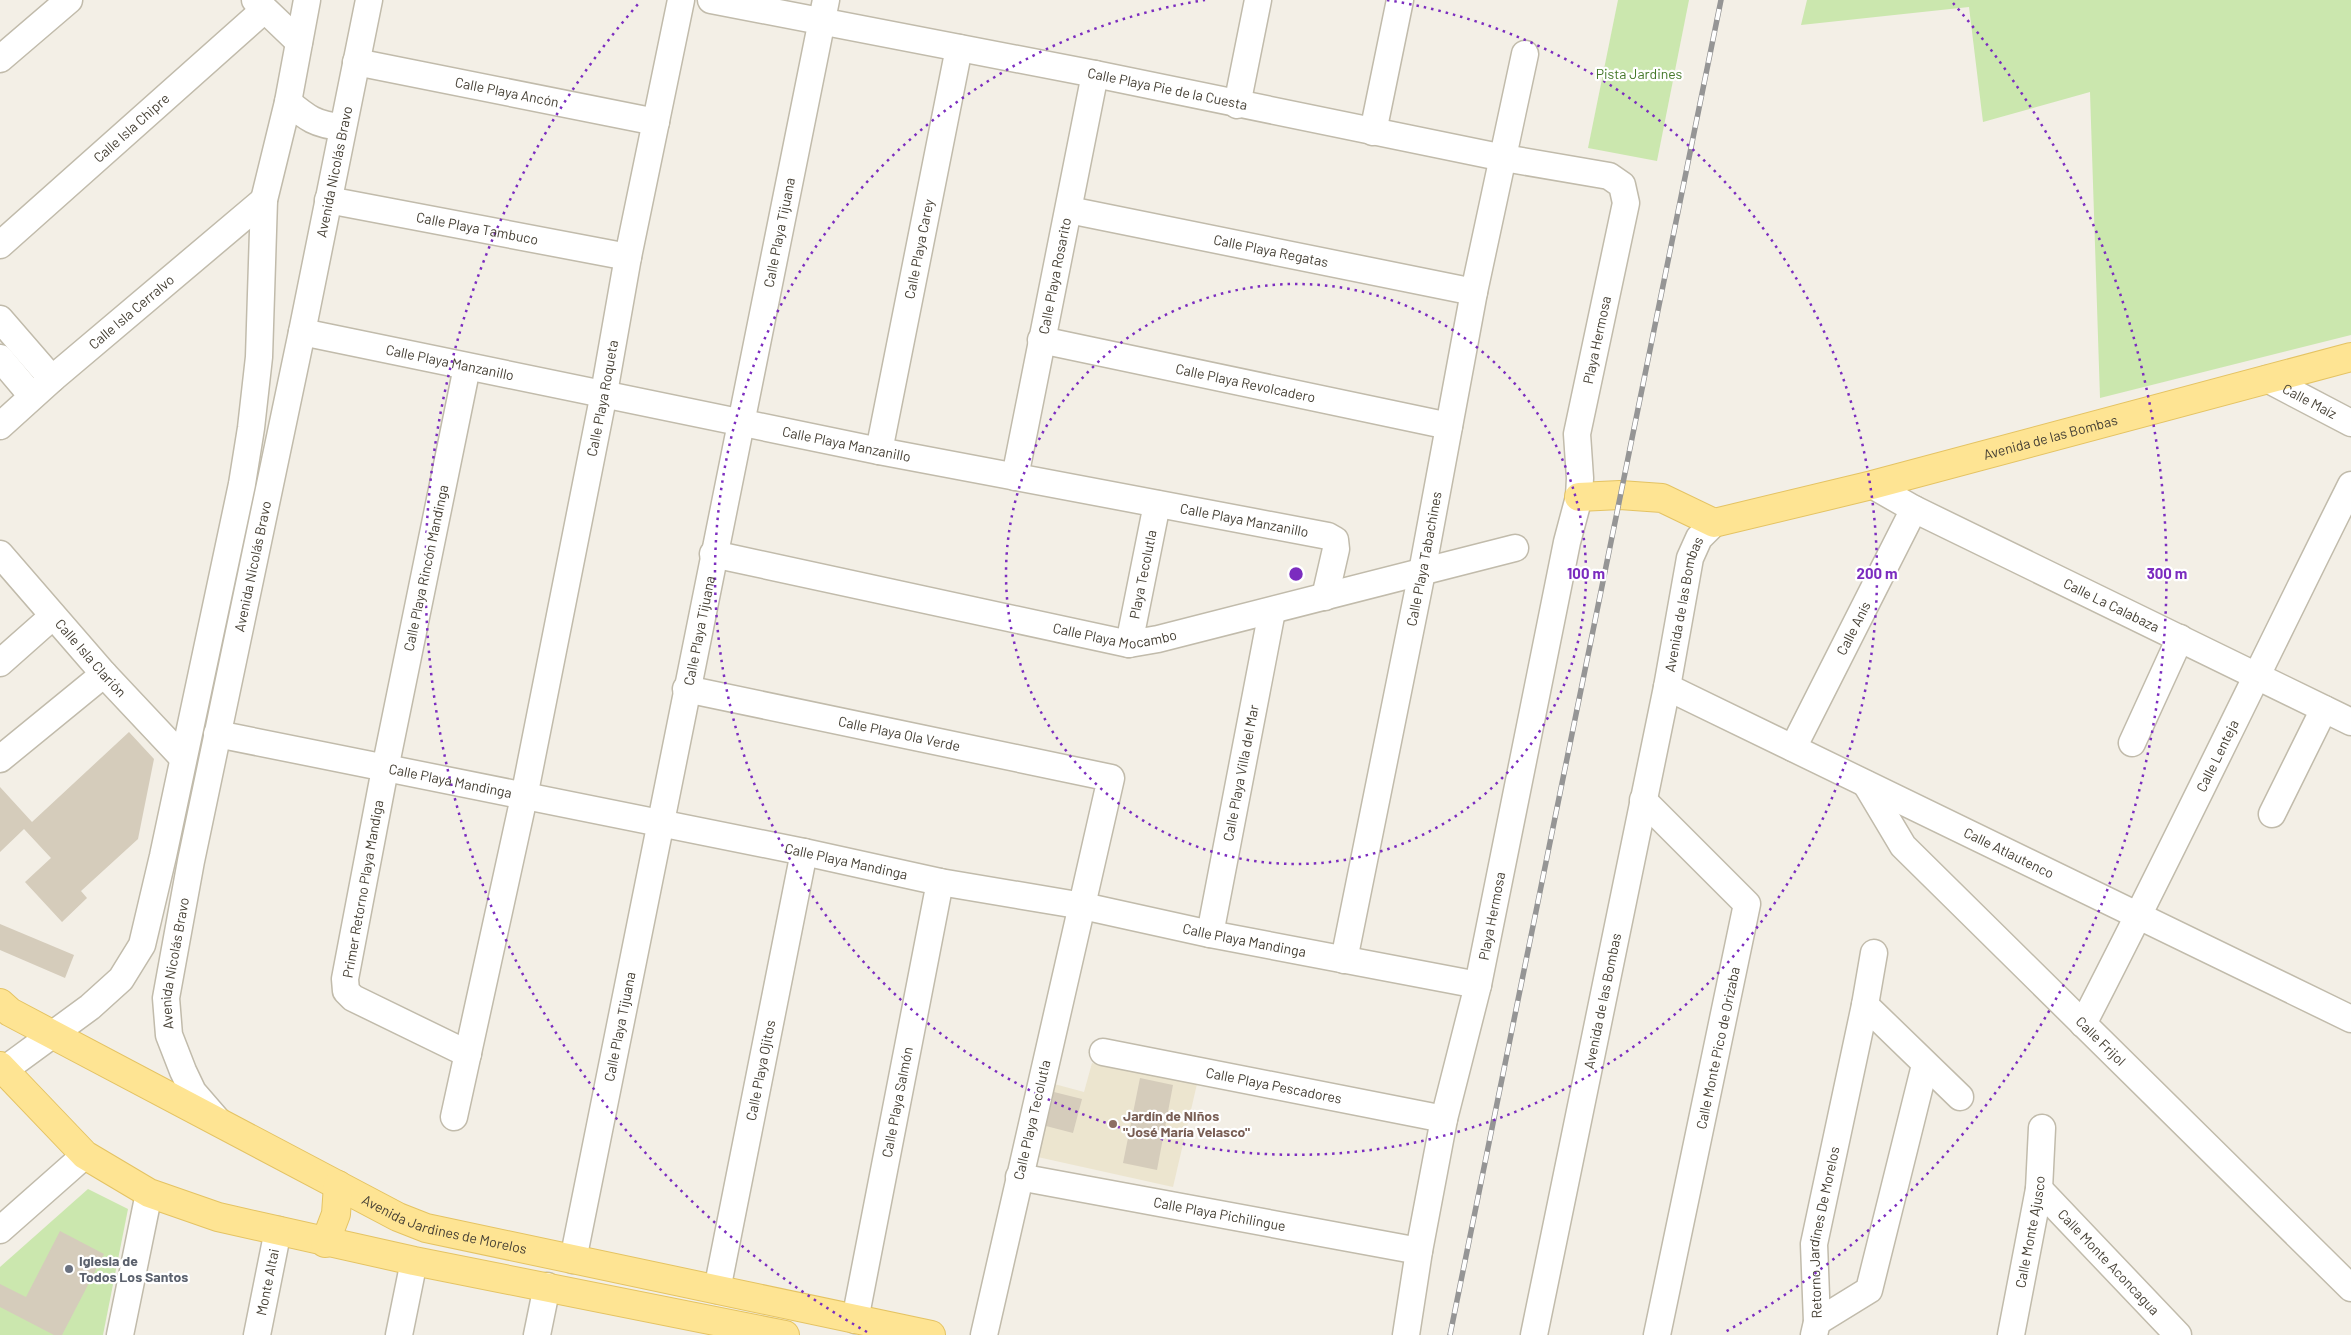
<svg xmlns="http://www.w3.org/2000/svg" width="2351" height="1335" viewBox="0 0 2351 1335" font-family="Barlow,sans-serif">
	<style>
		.education { fill: #ece5cf }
		.green { fill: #cbe7ae }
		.building { fill: #d5ccbb }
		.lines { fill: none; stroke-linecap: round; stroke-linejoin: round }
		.minor-casing { stroke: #c1bbab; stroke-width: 29 }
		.major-casing { stroke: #e4c363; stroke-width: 30 }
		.minor { stroke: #fff; stroke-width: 26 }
		.major { stroke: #fee493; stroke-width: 28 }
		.rail-casing { stroke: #959595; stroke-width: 5.5 }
		.rail { stroke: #fff; stroke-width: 4; stroke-dasharray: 11; stroke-linecap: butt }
		.ring { fill: none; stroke: #7b2cbf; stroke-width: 2.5; stroke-dasharray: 2.5 5 }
		.education-dot { fill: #8d6e63; stroke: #fff; stroke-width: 2 }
		.worship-dot { fill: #6b7280; stroke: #fff; stroke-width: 2 }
		.labels { text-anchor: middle; stroke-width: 4.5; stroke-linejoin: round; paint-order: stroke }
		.park-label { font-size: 14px; fill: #437728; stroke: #fff }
		.street-label { font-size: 14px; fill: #464035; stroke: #fff }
		.education-label { font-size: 14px; font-weight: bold; fill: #785e54; stroke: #fff; text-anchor: start }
		.worship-label { font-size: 14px; font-weight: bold; fill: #5b616d; stroke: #fff; text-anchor: start }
		.centre { fill: #7b2cbf; stroke: #fff; stroke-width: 2.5 }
		.ring-label { font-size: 15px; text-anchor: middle; font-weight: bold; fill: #7b2cbf; stroke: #fff; stroke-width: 4.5; stroke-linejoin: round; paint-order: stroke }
	</style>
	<rect width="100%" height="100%" fill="#f3efe6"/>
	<path class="education" d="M 1092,1063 L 1197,1084 L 1173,1187 L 1033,1156 L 1047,1082 L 1084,1092 Z"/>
	<g class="green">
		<path d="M 1618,0 L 1689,0 L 1657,161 L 1588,148 Z"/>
		<path d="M 1807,0 L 2351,0 L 2351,335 L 2100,398 L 2090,92 L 1983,122 L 1969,7 L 1801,25 Z"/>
		<path d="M 88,1189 L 128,1209 L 103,1335 L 0,1335 L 0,1267 Z"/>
	</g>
	<g class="building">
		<path d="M 129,732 L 154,759 L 138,839 L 81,891 L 87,898 L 62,922 L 25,882 L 51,858 L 24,829 L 0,852 L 0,787 L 32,822 Z"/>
		<path d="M 0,924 L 74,955 L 65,978 L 0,950 Z"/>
		<path d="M 1140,1078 L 1173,1085 L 1157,1170 L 1123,1163 Z"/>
		<path d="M 1054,1092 L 1082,1099 L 1073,1133 L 1046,1126 Z"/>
		<path d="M 60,1231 L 104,1254 L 62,1335 L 54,1335 L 0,1307 L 0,1284 L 26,1297 Z"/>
	</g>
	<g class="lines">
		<defs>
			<g id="minor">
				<path d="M 255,0 L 299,42"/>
				<path id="s1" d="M 711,0 L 1095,74 L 1504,158 L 1609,176 L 1622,185 L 1626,203 L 1577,434 L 1580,478 L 1579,497 L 1567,542 L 1478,985 L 1444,1119 L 1419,1251 L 1406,1335"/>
				<path d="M 0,59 L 69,0"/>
				<path id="s2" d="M 356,62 L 656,122"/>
				<path d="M 288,102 C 307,118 316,125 342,127"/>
				<path d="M 1237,105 L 1258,0"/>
				<path d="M 1373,132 L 1400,0"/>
				<path id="s3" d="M 328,200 L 628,257"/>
				<path id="s4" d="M 1069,210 L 1474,292"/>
				<path id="s5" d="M 0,245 L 264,10"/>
				<path d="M 0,319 L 52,379"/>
				<path id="s6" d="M 302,332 L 879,451 L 1328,536 L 1335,540 L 1336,549 L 1325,597"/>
				<path id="s7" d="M 1041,340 L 1449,426"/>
				<path d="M 0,358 L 32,396"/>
				<path d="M 467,367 L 385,769 L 345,979 L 346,991 L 353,998 L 468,1054"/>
				<path id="s8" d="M 2267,379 L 2351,423"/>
				<path id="s9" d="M 0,426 L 52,379 L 264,200"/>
				<path id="s10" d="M 879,451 L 959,48"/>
				<path id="s11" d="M 1015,477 L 1095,74"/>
				<path id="s12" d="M 1872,485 L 1914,509 L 2351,722"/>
				<path id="s13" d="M 0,554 L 104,674 L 183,758"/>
				<path id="s14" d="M 713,554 L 1129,644 L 1158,639 L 1515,548"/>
				<path id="s15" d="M 1129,644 L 1157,504"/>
				<path d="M 0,663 L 53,616"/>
				<path id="s16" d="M 1667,687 L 2351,1019"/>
				<path id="s17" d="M 686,689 L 1111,778 L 984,1335"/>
				<path id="s18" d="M 217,734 L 804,852 L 940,882 L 1083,906 L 1210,934 L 1478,985"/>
				<path d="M 2132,743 L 2180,638"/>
				<path id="s19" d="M 1793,748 L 1914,509"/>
				<path d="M 0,759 L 104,674"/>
				<path id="s20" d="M 1866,784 L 1903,846 L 2351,1288"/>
				<path d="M 1643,800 L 1747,904 L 1657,1335"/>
				<path d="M 2272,814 L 2324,709"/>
				<path id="s21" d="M 1210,934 L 1272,611"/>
				<path id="s22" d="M 1344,960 L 1422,572 L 1474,292 L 1525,54"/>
				<path d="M 1865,1005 L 1960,1097"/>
				<path id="s23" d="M 2083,1024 C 2175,846 2261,665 2351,485"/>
				<path id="s24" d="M 1103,1052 L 1444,1119"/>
				<path d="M 4,1070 L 90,1007 L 121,979 L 142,945 L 163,856 L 242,484 L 251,428 L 259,357 L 264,200 L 288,102 L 307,0"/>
				<path id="s25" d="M 454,1117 L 524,797 L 604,393 L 628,257 L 681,0"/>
				<path id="s26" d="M 219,1122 L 193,1092 L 183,1071 L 169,1035 L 166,998 L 191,861 L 302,332 L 369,0"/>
				<path id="s27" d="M 1019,1177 L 1419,1251"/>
				<path id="s28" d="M 2039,1189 L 2178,1335"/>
				<path d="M 0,1230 L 85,1155"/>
				<path id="s29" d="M 573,1260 L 826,0"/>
				<path id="s30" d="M 717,1290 L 804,852"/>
				<path id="s31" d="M 855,1320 L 940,882"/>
				<path d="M 1817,1322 L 1869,1290 L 1925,1065"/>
				<path d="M 120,1335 L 149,1193"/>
				<path id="s32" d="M 257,1335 L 278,1230"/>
				<path d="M 399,1335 L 414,1261"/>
				<path d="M 537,1335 L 547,1286"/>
				<path id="s33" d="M 1534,1335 L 1667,687 L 1690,558 L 1699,538 L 1714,523"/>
				<path id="s34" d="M 1814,1335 L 1817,1322 L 1814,1244 L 1865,1005 L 1874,953"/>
				<path id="s35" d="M 2011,1335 L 2039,1189 L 2042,1128"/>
			</g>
			<g id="major">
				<path id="s36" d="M 1579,497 L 1620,495 L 1662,498 L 1714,523 L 1872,485 L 2351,357"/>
				<path id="s37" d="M 0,1003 L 10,1012 L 398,1217 L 426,1228 L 931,1335"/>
				<path d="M 0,1066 L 85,1155 L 149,1193 L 218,1217 L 414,1261 L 785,1335"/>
				<path d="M 325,1243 L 336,1214 L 338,1185"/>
			</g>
		</defs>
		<use href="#minor" class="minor-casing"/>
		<use href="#major" class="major-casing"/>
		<use href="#minor" class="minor"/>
		<use href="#major" class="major"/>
		<defs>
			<path id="rail" d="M 1450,1335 L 1721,0"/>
		</defs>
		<use href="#rail" class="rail-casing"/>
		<use href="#rail" class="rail"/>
	</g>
	<g class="ring">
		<circle cx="1296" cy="574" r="290"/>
		<path d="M1387 0A581 581 0 1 1 1205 0"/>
		<path d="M867 1332A871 871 0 0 1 639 3M1953 3A871 871 0 0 1 1725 1332"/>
	</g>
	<circle class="education-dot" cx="1113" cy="1124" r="5"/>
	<circle class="worship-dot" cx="69" cy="1269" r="5"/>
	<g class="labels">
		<g class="park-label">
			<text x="1639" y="79">Pista Jardines</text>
		</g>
		<g class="street-label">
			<text dy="5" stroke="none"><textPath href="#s1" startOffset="465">Calle Playa Pie de la Cuesta</textPath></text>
			<text dy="5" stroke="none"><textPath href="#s2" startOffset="154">Calle Playa Ancón</textPath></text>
			<text dy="5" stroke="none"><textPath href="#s5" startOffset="176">Calle Isla Chipre</textPath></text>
			<text dy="5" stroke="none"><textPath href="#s26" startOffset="982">Avenida Nicolás Bravo</textPath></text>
			<text dy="5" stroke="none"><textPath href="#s3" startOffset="152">Calle Playa Tambuco</textPath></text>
			<text dy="5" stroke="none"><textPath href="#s29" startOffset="1048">Calle Playa Tijuana</textPath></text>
			<text dy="5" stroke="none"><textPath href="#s10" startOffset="206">Calle Playa Carey</textPath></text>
			<text dy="5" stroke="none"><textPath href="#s4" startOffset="206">Calle Playa Regatas</textPath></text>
			<text dy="5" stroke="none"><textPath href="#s11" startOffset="205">Calle Playa Rosarito</textPath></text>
			<text dy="5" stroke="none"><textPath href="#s9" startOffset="174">Calle Isla Cerralvo</textPath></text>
			<text transform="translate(1597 340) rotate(-78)" y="5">Playa Hermosa</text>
			<text dy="5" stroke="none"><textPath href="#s6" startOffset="151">Calle Playa Manzanillo</textPath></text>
			<text dy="5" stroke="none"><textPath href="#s7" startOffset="209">Calle Playa Revolcadero</textPath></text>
			<text dy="5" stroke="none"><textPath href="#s25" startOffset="734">Calle Playa Roqueta</textPath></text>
			<text dy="5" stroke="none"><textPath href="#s8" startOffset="48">Calle Maíz</textPath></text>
			<text dy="5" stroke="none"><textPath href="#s36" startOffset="488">Avenida de las Bombas</textPath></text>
			<text dy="5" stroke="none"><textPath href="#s6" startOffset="556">Calle Playa Manzanillo</textPath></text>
			<text dy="5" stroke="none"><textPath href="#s6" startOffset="961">Calle Playa Manzanillo</textPath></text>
			<text dy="5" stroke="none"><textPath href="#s22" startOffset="409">Calle Playa Tabachines</textPath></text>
			<text dy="5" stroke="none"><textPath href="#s26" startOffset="579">Avenida Nicolás Bravo</textPath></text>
			<text transform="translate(426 568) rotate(-78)" y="5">Calle Playa Rincón Mandinga</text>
			<text dy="5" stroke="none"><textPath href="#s15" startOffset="71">Playa Tecolutla</textPath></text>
			<text dy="5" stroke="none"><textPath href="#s12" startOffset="268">Calle La Calabaza</textPath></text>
			<text dy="5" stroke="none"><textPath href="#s33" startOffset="746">Avenida de las Bombas</textPath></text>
			<text dy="5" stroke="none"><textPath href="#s19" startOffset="134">Calle Anís</textPath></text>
			<text dy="5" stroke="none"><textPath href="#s14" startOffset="411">Calle Playa Mocambo</textPath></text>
			<text dy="5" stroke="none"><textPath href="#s29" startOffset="642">Calle Playa Tijuana</textPath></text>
			<text dy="5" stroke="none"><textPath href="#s13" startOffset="138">Calle Isla Clarión</textPath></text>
			<text dy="5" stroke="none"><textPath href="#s17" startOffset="218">Calle Playa Ola Verde</textPath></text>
			<text dy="5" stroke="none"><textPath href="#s23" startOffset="300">Calle Lenteja</textPath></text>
			<text dy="5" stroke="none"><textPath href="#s21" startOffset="164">Calle Playa Villa del Mar</textPath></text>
			<text dy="5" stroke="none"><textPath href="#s18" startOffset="238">Calle Playa Mandinga</textPath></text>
			<text dy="5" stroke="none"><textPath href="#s16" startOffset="380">Calle Atlautenco</textPath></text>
			<text dy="5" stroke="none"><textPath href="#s18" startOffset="642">Calle Playa Mandinga</textPath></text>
			<text transform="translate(363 889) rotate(-80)" y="5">Primer Retorno Playa Mandiga</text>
			<text transform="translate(1492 916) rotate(-79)" y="5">Playa Hermosa</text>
			<text dy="5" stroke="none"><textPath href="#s18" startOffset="1048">Calle Playa Mandinga</textPath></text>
			<text dy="5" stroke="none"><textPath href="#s26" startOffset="174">Avenida Nicolás Bravo</textPath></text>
			<text dy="5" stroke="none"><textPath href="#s33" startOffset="341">Avenida de las Bombas</textPath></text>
			<text dy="5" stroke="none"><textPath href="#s29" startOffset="238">Calle Playa Tijuana</textPath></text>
			<text dy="5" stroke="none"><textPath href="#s20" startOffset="350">Calle Frijol</textPath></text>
			<text transform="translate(1718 1048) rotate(-78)" y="5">Calle Monte Pico de Orizaba</text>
			<text dy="5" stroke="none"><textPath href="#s30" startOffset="224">Calle Playa Ojitos</textPath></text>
			<text dy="5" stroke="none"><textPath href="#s24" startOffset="174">Calle Playa Pescadores</textPath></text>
			<text dy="5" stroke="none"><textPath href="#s31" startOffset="222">Calle Playa Salmón</textPath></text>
			<text transform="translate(1032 1120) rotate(-77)" y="5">Calle Playa Tecolutla</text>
			<text dy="5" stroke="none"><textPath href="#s27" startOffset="204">Calle Playa Pichilingue</textPath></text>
			<text dy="5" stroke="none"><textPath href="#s37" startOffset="499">Avenida Jardines de Morelos</textPath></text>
			<text dy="5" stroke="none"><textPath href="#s34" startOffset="104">Retorno Jardines De Morelos</textPath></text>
			<text dy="5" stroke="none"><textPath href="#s35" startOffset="105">Calle Monte Ajusco</textPath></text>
			<text dy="5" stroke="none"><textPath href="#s28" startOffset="101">Calle Monte Aconcagua</textPath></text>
			<text dy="5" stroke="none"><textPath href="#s32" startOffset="54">Monte Altai</textPath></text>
		</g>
		<g class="education-label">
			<text x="1123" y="1121">Jardín de Niños<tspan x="1123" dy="16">"José María Velasco"</tspan></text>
		</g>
		<g class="worship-label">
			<text x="79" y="1266">Iglesia de<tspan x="79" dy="16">Todos Los Santos</tspan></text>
		</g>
	</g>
	<circle cx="1296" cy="574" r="8" class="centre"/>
	<g class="ring-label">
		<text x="1586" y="579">100 m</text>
		<text x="1877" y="579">200 m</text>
		<text x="2167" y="579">300 m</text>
	</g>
</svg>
